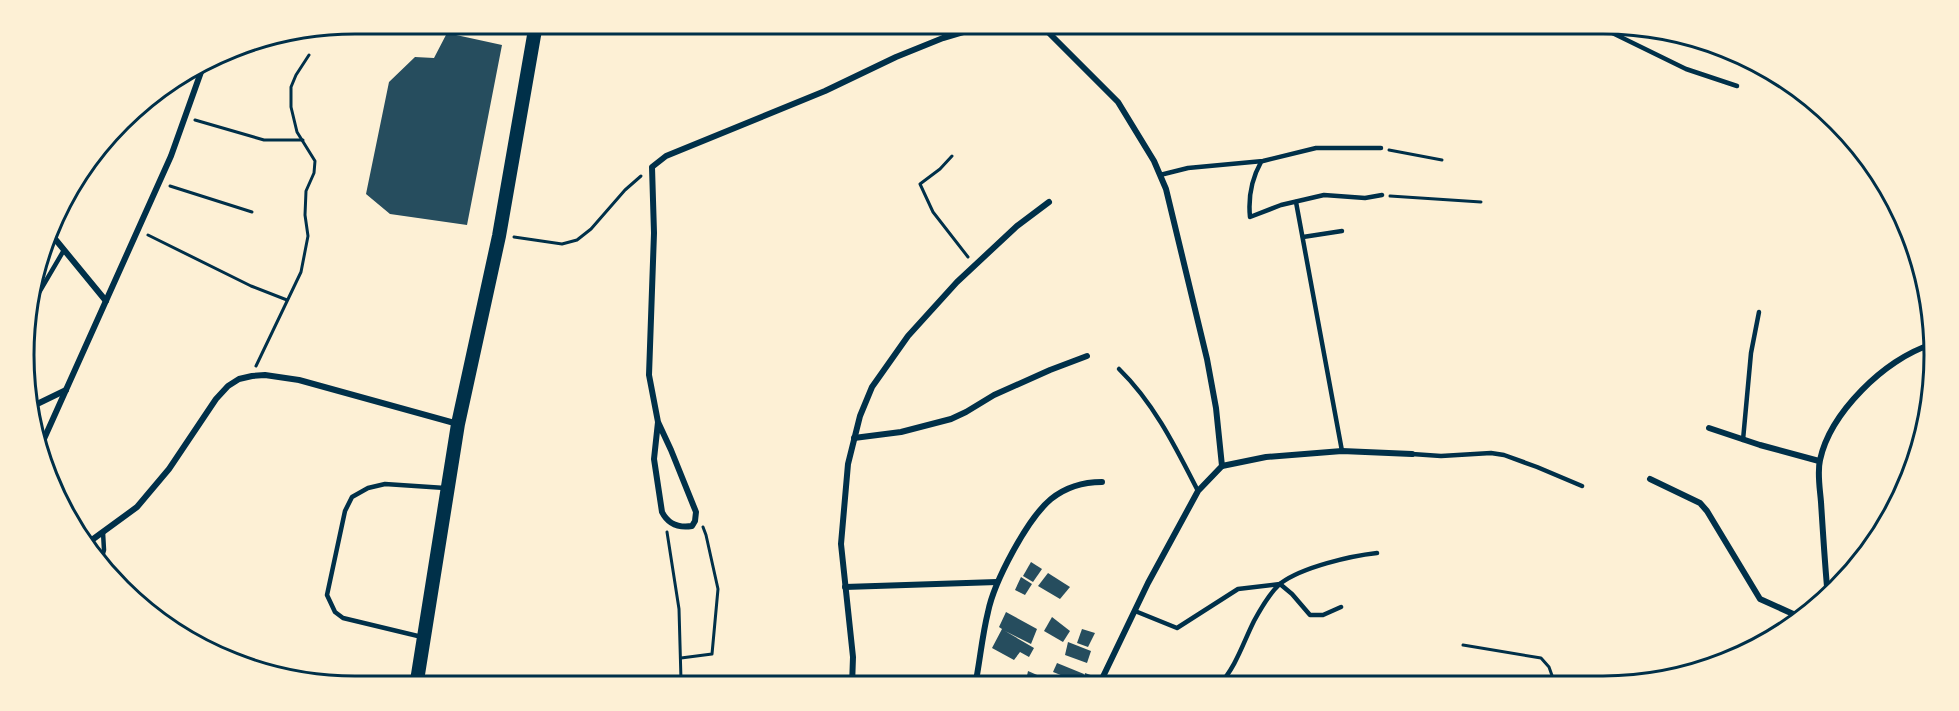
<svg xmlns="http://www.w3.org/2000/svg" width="1959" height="711" viewBox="0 0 1959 711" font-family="'Public Sans',sans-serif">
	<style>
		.building { fill: #264d5e }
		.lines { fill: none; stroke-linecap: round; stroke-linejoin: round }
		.path { stroke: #003049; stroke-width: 3 }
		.service { stroke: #003049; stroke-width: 4.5 }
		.minor { stroke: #003049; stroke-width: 6 }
		.secondary { stroke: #003049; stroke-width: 12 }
		.primary { stroke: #003049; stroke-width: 14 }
		.rim { fill: none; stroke: #003049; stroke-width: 3 }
	</style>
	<rect width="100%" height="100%" fill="#fdf0d5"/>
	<g class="building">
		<path d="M 447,33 L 502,45 L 467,225 L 390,214 L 366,194 L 389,82 L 415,57 L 434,58 Z"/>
		<path d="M 1031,562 L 1042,569 L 1033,582 L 1023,576 Z"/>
		<path d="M 1048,573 L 1070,587 L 1060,599 L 1038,586 Z"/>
		<path d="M 1021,577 L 1032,584 L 1025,595 L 1015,590 Z"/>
		<path d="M 1006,612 L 1037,629 L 1031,644 L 1005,631 L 1034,648 L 1029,657 L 1020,652 L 1014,660 L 992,648 L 1002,629 L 999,627 Z"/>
		<path d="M 1052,617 L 1070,631 L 1063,642 L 1044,631 Z"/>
		<path d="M 1082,629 L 1095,633 L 1088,647 L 1077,643 Z"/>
		<path d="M 1068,642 L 1091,651 L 1087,663 L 1065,655 Z"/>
		<path d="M 1057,663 L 1084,674 L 1081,683 L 1053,672 Z"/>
		<path d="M 1028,671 L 1044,678 L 1043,685 L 1025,685 Z"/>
		<path d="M 1085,673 L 1096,677 L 1092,685 L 1083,684 Z"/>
	</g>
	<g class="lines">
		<g class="path">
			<path d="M 195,120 L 264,140 L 303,140"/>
			<path d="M 1389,150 L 1442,160"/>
			<path d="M 952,156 L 940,169 L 920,184 L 933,212 L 968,257"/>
			<path d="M 170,186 L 252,212"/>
			<path d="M 1390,196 L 1481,202"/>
			<path d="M 148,235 L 251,286 L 287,300"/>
			<path d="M 514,237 L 562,244 L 577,240 L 591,229 L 625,190 L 641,176"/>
			<path d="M 256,366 L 301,272 L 308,236 L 305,215 L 306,191 L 314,173 L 315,161 L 297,132 L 291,107 L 291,87 L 296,75 L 309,55"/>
			<path d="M 667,532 L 679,609 L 681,680 L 699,686"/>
			<path d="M 1463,645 L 1541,658 L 1549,667 L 1555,684"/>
			<path d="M 681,658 L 712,654 L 718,589 L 706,535 L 703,527"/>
		</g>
		<g class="service">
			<path d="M 1594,24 L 1686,69 L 1737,86"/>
			<path d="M 1261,162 C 1251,180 1248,197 1250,217 L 1281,205 L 1324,195 L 1365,198 L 1382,195"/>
			<path d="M 1160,175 L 1188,168 L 1263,161 L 1316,148 L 1381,148"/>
			<path d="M 1296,202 L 1342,451"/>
			<path d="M 1303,237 L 1342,231"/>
			<path d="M 27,313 L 64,250"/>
			<path d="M 1119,369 C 1154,403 1176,448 1198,491"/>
			<path d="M 1743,440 L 1751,353 L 1759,312"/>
			<path d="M 1412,454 L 1441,456 L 1491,453 L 1504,455 L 1537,467 L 1582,486"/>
			<path d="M 101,561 L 104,550 L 103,532"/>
			<path d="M 1135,611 L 1177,628 L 1238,589 L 1280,584 L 1292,594 L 1310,615 L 1323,615 L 1341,607"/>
			<path d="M 422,637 L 343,618 L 335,612 L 327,595 L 345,511 L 352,497 L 368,488 L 385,484 L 445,488"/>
			<path d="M 1219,685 C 1236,667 1243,643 1254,621 C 1261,608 1270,592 1281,583 C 1303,567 1350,556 1377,553"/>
		</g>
		<g class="minor">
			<path d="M 1040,24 L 1118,102 L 1154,161 L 1166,189 L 1207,359 L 1216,408 L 1222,466 L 1198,491 L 1148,583 L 1099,685"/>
			<path d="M 51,234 L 106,301"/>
			<path d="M 33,406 L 66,390"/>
			<path d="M 658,422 L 654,459 L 662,512 C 668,524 679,528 692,526 L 695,521 L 696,512 L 671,450 L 658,422 L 649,375 L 654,233 L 652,167 L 666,156 L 825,91 L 896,57 L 943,38 L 990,24"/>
			<path d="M 1709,428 L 1760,445 L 1819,461"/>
			<path d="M 854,438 L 901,432 L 951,419 L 966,412 L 994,395 L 1050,370 L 1087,356"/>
			<path d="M 39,450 L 171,156 L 201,72"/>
			<path d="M 1222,466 L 1266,457 L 1342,451 L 1412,454"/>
			<path d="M 1650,479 L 1700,503 L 1707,511 L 1760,599 L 1802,618"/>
			<path d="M 85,545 L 137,507 L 169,469 L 216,399 L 228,386 L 239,379 L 252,376 L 265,375 L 299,380 L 458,424"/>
			<path d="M 845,587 L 997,582"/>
			<path d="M 1828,598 C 1825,566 1823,534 1821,502 C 1820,489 1817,473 1820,460 C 1830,413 1885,359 1930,345"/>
			<path d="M 852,686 L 853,657 L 841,544 L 848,464 L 860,416 L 872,387 L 908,336 L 957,282 L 1017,226 L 1049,202"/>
			<path d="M 975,686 C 980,661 982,636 988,612 C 994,582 1027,519 1051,499 C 1066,487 1082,482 1102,482"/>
		</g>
		<path class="secondary" d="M 418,680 L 435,687"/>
		<path class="primary" d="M 416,687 L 458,424 L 499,236 L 536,24"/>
	</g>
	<path d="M0 0H1959V711H0ZM355 34H1603A321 321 0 0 1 1924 355V355A321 321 0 0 1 1603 676H355A321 321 0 0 1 34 355V355A321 321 0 0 1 355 34Z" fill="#fdf0d5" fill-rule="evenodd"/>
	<path class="rim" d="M355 34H1603A321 321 0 0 1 1924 355V355A321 321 0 0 1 1603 676H355A321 321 0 0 1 34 355V355A321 321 0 0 1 355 34Z"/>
</svg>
